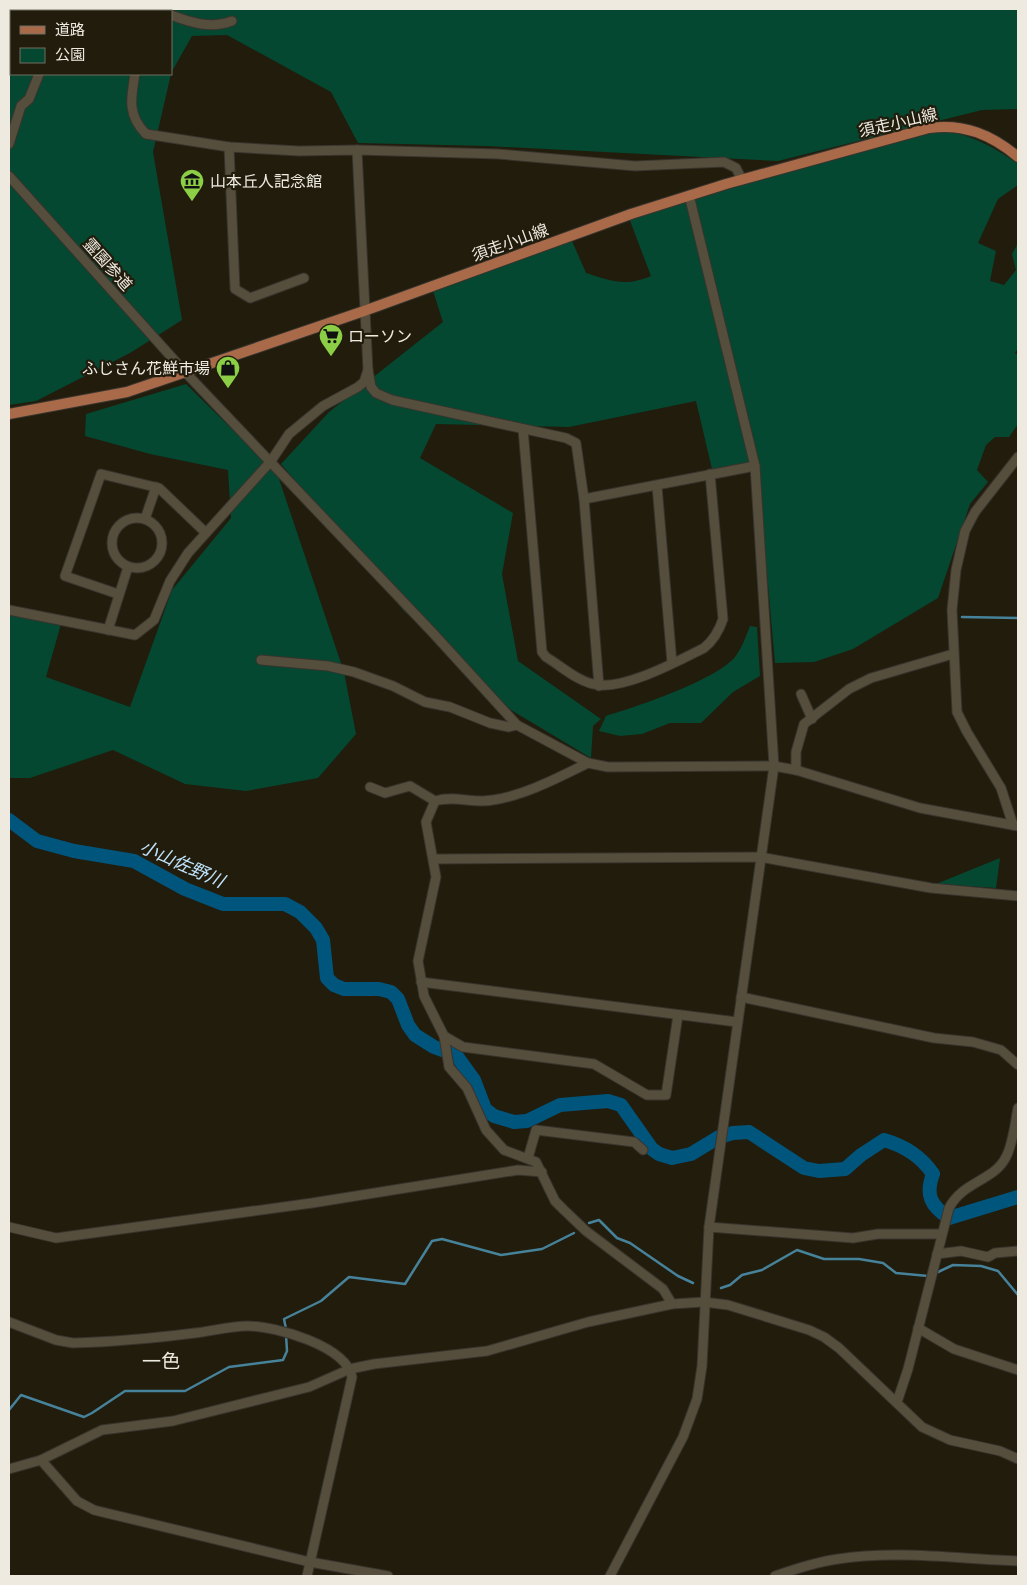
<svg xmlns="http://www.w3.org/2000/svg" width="1027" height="1585" viewBox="0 0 1027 1585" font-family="'Sofia Sans Condensed','Noto Sans JP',sans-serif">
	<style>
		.green { fill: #044831 }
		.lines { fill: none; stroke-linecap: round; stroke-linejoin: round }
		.stream { stroke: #47829b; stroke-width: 2.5 }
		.river { stroke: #00557d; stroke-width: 14 }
		.minor-casing { stroke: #38342d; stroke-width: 11 }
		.major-casing { stroke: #38342d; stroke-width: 12 }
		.minor { stroke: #554e3d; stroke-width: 9 }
		.major { stroke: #a96a4a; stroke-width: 10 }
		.labels { text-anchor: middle; stroke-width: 4.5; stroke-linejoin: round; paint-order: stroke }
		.street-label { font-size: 16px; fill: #eeeae0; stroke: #211c0c }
		.poi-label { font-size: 16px; fill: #eeeae0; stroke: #211c0c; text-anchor: start }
		.water-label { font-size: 18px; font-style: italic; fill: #bfe3fb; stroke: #211c0c }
		.quarter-label { font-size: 19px; fill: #eeeae0; stroke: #211c0c }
	</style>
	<rect width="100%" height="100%" fill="#211c0c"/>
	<g class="green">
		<path d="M 9,9 L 1018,9 L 1018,109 L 982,110 L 778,161 L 487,146 L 358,143 L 331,92 L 227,35 L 192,36 L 171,73 L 171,11 L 11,11 L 11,74 L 171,74 L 153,152 L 182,320 L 130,353 L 36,401 L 9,405 Z"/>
		<path d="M 940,131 C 969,133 994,147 1018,164 L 1018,185 L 998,199 L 978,243 L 996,251 L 990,281 L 1004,285 L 1016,270 L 1012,254 L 1018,243 L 1018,348 L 1015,353 L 1018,355 L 1018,424 L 1009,437 L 995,437 L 986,445 L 977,470 L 988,482 L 970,504 L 938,598 L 853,649 L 814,662 L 775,663 L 757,461 L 712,469 L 696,401 L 569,427 L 436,424 L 420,458 L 513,513 L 502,574 L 518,661 L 601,719 L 593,726 L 591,758 L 511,710 L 403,610 L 351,546 L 281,464 L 329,412 L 443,322 L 433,291 L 526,253 L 572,241 L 586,273 C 611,281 626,287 651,276 L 629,218 L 808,166 Z"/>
		<path d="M 186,384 L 277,473 L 344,672 L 356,734 L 318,778 L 246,791 L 185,784 L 113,750 L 30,778 L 9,778 L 9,614 L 61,624 L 46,677 L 130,707 L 172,590 L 231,518 L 228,470 L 150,454 L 85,436 L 86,414 Z"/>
		<path d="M 750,626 L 757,627 L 760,676 L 733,692 L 701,723 L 670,723 L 642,734 L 620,736 L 599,731 L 606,716 C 636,707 716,680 735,657 C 742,648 746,636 750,626 Z"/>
		<path d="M 1000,858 L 996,888 L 936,884 Z"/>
	</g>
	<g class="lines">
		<g class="stream">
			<path d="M 962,617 L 1018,618"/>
			<path d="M 589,1223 L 599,1220 L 617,1238 L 630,1243 L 678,1276 L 693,1283"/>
			<path d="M 936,1273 L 953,1265 L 981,1266 L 998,1271 L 1018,1295"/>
			<path d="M 721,1288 L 730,1285 L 742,1275 L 762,1270 L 797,1250 L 824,1259 L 859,1259 L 883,1263 L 896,1273 L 928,1276"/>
			<path d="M 286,1329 L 284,1319 L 321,1301 L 349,1277 L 405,1284 L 432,1241 L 442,1239 L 501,1255 L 542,1249 L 574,1233"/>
			<path d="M 9,1410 L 21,1395 L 84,1417 L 92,1413 L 125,1391 L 185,1391 L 229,1367 L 283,1360 L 287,1351 L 286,1335"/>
		</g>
		<path class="river" d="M 9,820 L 37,841 L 74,851 L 134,861 L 185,889 L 223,904 L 285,904 L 300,912 L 316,928 L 323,940 L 327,978 L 334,985 L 344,989 L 379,989 L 391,992 L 398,999 L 408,1025 L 415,1035 L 434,1047 L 456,1055 L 474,1080 L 485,1109 L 494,1116 L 514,1122 L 527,1121 L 560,1105 L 608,1101 L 621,1105 L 652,1149 L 659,1154 L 672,1158 L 691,1154 L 719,1137 L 733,1133 L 749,1132 L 804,1168 L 819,1171 L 845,1169 L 861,1155 L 884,1140 C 905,1146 921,1156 933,1174 C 925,1195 931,1206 949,1218 L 1018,1197"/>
		<defs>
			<g id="minor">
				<path d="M 114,9 L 114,11"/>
				<path d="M 156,9 L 161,11"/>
				<path d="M 94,11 L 98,9"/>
				<path d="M 171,15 C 192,23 211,29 232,21"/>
				<path d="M 135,74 C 131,98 127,115 146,134 L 229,147 L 299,151 L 357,150 L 498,154 L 635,166 L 724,162 L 736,168 L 742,180"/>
				<path d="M 9,144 L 21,106 L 29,99 L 39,74"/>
				<path d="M 229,147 L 235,289 L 250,298 L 304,278"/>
				<path d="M 357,150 L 368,370 L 371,387 L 376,393 L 392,400 L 566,438 L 576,443 L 584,499 L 599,686"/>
				<path d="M 9,176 L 184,371 L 432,632 L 517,725 L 588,763 L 608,767 L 774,766 L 796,770 L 920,808 L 1018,826"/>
				<path d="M 523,429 L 542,652 L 546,657 C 561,666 576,680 593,684 C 621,692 678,661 704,648 C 714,640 719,631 723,619 L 710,474"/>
				<path d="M 657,486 L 672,663"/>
				<path d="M 584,499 L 755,466"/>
				<circle cx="137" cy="543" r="25"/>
				<path d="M 145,519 L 156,487"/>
				<path d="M 118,594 L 65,576 L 101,474 L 159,488 L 206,533"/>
				<path d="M 9,610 L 135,635 L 154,620 L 170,581 L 188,553 L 271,461 L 289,434 L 323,406 L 358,387 L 364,382 L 368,370"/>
				<path d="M 108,630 L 128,567"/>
				<path d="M 261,660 L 328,666 L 354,672 L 393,686 L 425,702 L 450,707 L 490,723 L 509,727 L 517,725"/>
				<path d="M 801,694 L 812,719"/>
				<path d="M 588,763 C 559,777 526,795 493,800 C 474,804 455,795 435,801 L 426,822 L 436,877 L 418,961 L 424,996 L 444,1036 L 449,1067 L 467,1088 L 486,1130 L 504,1150 L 536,1162 L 555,1201 L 564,1210 L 586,1231 L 663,1289 L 672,1304"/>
				<path d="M 796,770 L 796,752 L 804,724 L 849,689 L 871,678 L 953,654"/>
				<path d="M 370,787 L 385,793 L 410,786 L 435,801"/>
				<path d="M 1013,825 L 1001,788 L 967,732 L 957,712 L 952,610 L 956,570 L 965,531 L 975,512 L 1018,457"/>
				<path d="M 434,859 L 760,857 L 931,888 L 1018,896"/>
				<path d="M 421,982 L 737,1022"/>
				<path d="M 741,997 L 934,1038 L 973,1042 L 1001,1050 L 1018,1065"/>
				<path d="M 444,1036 L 463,1047 L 594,1064 L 647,1095 L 666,1095 L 678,1015"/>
				<path d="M 528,1158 L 536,1130 L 634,1142 L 643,1150"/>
				<path d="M 9,1227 L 56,1238 L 312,1203 L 518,1170 L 542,1172"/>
				<path d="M 709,1227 L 853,1238 L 878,1234 L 941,1234"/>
				<path d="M 937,1254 L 961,1251 L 988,1257 L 995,1253 L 1018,1251"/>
				<path d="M 9,1322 L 56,1340 L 73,1343 C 113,1342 155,1338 195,1333 C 213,1331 230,1326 248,1326 C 276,1326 346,1346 352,1377 L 307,1576"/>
				<path d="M 918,1328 L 954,1349 L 1018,1370"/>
				<path d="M 897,1402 L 908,1369 L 949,1208 C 963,1181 994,1181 1006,1157 C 1013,1144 1015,1123 1018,1108"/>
				<path d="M 41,1460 L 77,1501 L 94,1510 L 310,1562 L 388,1576"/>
				<path d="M 9,1469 L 41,1460 L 102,1430 L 173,1421 L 309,1387 L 350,1369 L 374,1364 L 487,1351 L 588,1322 L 672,1304 L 704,1302 L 728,1305 L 809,1330 L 824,1337 L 839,1348 L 922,1427 L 950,1440 L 1000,1451 L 1018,1459"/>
				<path d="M 610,1576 L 683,1437 L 697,1399 L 702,1366 L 709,1227 L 774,766 L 755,466 L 689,195"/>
				<path d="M 775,1576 C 795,1569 816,1562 838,1559 C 896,1550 959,1559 1018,1561"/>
			</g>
			<path id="major" d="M 9,414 L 127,392 L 364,311 L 631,214 L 726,184 L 929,128 C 964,123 992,135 1018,157"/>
		</defs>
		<use href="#minor" class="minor-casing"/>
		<use href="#major" class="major-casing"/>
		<use href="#minor" class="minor"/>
		<use href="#major" class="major"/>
	</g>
	<defs>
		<symbol id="museum-pin" viewBox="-11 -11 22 30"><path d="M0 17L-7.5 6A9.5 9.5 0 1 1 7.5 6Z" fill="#8cce45" stroke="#211c0c"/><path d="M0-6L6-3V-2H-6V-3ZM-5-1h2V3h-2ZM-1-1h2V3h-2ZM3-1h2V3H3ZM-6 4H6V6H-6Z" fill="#111"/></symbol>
		<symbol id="supermarket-pin" viewBox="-11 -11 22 30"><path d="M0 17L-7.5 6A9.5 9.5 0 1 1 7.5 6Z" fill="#8cce45" stroke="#211c0c"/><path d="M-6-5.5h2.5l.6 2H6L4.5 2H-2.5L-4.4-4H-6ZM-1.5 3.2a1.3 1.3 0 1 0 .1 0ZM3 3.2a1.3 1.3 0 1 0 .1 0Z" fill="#111"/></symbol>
		<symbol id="shop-pin" viewBox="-11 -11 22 30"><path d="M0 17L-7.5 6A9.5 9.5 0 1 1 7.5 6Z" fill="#8cce45" stroke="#211c0c"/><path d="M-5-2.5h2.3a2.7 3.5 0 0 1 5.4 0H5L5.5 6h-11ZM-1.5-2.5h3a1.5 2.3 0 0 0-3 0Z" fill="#111"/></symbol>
	</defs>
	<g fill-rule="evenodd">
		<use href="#museum-pin" x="178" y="167" width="28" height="38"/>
		<use href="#supermarket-pin" x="317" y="322" width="28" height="38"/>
		<use href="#shop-pin" x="214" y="354" width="28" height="38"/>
	</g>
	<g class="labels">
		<g class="street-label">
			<text transform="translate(898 122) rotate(-13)" y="6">須走小山線</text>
			<text transform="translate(510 242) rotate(-20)" y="6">須走小山線</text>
			<text transform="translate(108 264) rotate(48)" y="6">霊園参道</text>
		</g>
		<g class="poi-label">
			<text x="210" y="187">山本丘人記念館</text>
			<text x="348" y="342">ローソン</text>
			<text x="210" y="374" text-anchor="end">ふじさん花鮮市場</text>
		</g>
		<g class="water-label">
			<text transform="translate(182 864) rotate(24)" y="6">小山佐野川</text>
		</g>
		<g class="quarter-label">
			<text x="161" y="1368">一色</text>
		</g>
	</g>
	<rect width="1027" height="1585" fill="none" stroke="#eeeae0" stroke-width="20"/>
	<rect x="10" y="10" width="162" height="65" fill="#211c0c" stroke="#736e61"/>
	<rect x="20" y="26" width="25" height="8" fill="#a96a4a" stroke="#736e61"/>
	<text x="55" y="35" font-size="15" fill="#eeeae0">道路</text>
	<rect x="20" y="48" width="25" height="15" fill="#044831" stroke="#736e61"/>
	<text x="55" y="60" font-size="15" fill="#eeeae0">公園</text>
</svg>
